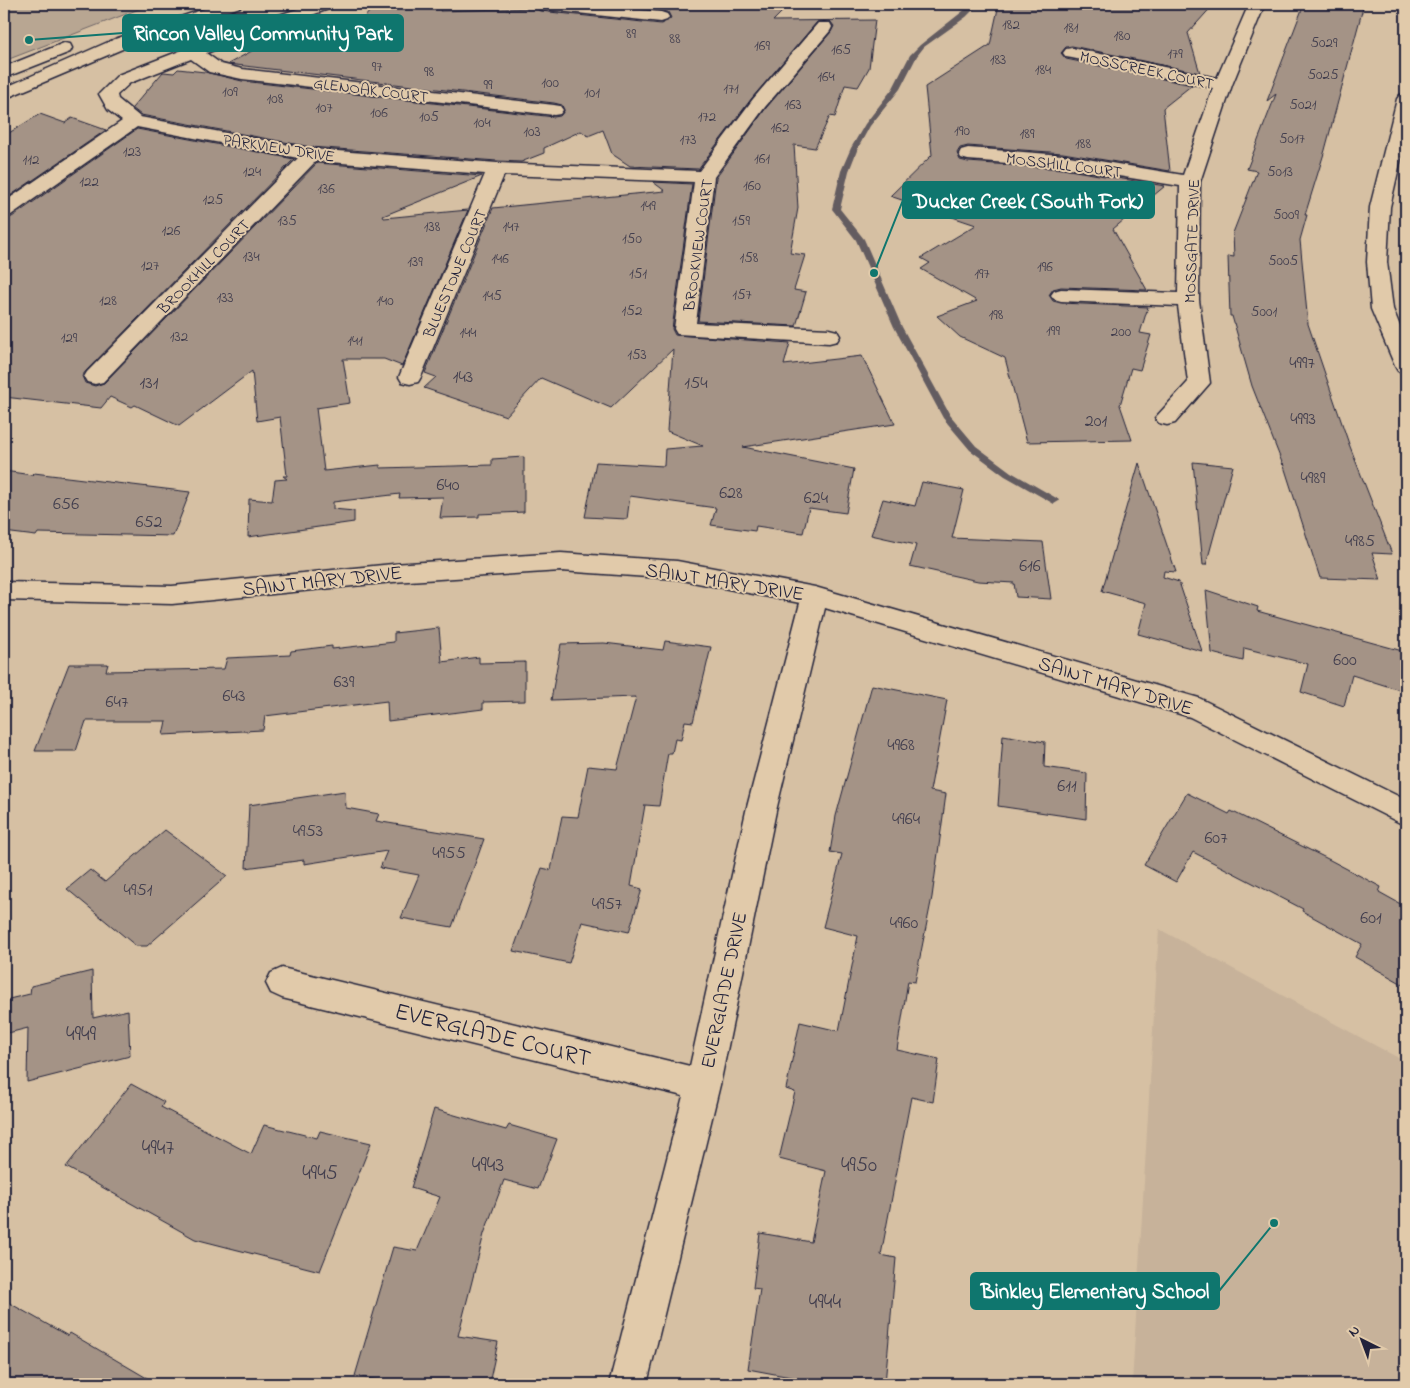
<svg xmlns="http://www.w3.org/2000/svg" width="1410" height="1388" viewBox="0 0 1410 1388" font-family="'Indie Flower',sans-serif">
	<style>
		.built { fill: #c7b29a }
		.green { fill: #b8a692; stroke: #6d6466 }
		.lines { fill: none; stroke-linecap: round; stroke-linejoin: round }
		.stream { fill: #635b61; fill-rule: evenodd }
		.building { fill: #a49386; stroke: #22223b }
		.street-casing { stroke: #22223b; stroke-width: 3 }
		.secondary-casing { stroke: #22223b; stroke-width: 3 }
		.street { fill: #e1caaa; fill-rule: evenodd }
		.secondary { fill: #e1caaa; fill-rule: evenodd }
		.labels { text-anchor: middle; stroke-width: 4; stroke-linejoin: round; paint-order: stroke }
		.far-number-label { font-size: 15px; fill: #423e4e }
		.far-street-label { font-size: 16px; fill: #22223b; stroke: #e1caaa }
		.number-label { font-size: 18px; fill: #423e4e }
		.street-label { font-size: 20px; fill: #22223b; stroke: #e1caaa }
		.near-number-label { font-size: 21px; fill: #423e4e }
		.near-street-label { font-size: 24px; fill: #22223b; stroke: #e1caaa }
		.leader { fill: none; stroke: #0f766e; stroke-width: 2 }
		.callout-dot { fill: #0f766e; stroke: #e1caaa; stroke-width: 2 }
		.callout { fill: #0f766e; stroke: #0f766e; stroke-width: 2 }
		.callout-label { font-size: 21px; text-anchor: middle; font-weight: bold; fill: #fff }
	</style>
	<rect width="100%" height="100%" fill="#d6c0a3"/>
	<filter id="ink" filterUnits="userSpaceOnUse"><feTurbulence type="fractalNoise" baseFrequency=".02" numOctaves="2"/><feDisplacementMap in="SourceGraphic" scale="10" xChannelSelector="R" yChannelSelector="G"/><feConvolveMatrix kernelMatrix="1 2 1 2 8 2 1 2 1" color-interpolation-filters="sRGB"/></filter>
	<g filter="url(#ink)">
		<path class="built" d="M 1159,929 L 1406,1062 L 1406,1384 L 1132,1384 Z"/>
		<path class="green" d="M 4,4 L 152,4 L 4,61 Z"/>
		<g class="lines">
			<path class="stream" d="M 972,4 L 979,4 L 966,17 L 924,47 L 917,56 L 900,89 L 870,126 L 858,148 L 849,171 L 840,209 L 864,239 L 902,327 L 950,415 L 976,446 L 1011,472 L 1058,499 L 1059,501 L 1054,504 L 1005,476 L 970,450 L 943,418 L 894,327 L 856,240 L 832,209 L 841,171 L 851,148 L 865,124 L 893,88 L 910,55 L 920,45 Z"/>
		</g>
		<g class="building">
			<path d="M 376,4 L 443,4 L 440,11 L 535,8 L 540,11 L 661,24 L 671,18 L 668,12 L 614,5 L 790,4 L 773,21 L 875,20 L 869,68 L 858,87 L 845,85 L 835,117 L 830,116 L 815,148 L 794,145 L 798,208 L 790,253 L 805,255 L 794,290 L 806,292 L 796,326 L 698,321 L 716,178 L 766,108 L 831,32 L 834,26 L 830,21 L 817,22 L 752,98 L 698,169 L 630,166 L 612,154 L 603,130 L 588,136 L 581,131 L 544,148 L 544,153 L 521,162 L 497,161 L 311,147 L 141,115 L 132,108 L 163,72 L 174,73 L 178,69 L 205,72 L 242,81 L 554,117 L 560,116 L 564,111 L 562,105 L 554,103 L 228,64 L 281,35 L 318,49 L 326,43 L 334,44 L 357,17 L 364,18 Z"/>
			<path d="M 999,4 L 1214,4 L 1188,33 L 1200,73 L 1072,46 L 1066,47 L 1061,53 L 1066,59 L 1192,85 L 1163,108 L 1170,171 L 1063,153 L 968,146 L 960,148 L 957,153 L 960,160 L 968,162 L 1063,169 L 1165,186 L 1113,229 L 1147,290 L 1061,287 L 1053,289 L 1049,295 L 1053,301 L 1061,303 L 1148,307 L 1140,333 L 1151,335 L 1140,370 L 1131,368 L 1120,405 L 1132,440 L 1027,442 L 1005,358 L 960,337 L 937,316 L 977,301 L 921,269 L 930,263 L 921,258 L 976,225 L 890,196 L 932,155 L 925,87 L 990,45 Z"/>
			<path d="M 1304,4 L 1364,4 L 1325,150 L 1305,215 L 1307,215 L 1300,240 L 1308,324 L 1349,444 L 1392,554 L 1372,553 L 1381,580 L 1320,578 L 1283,463 L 1283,465 L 1252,386 L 1232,316 L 1230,316 L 1228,256 L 1234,257 L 1233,233 L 1257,171 L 1247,169 L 1276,94 L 1267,101 Z"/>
			<path d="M 40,114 L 65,123 L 72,118 L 106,130 L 4,200 L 4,136 Z"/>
			<path d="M 137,129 L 294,159 L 86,371 L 82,376 L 85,383 L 95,386 L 104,383 L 317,163 L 482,176 L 383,216 L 384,218 L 468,210 L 402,366 L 384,359 L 343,359 L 350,403 L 316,408 L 324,471 L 380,465 L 380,468 L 492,465 L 492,459 L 524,457 L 524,512 L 479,514 L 479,517 L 440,518 L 443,497 L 399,498 L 400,494 L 333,502 L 333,509 L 354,511 L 354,522 L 248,537 L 249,499 L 272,501 L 275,480 L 287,479 L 283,476 L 287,476 L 280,417 L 257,421 L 252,371 L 179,426 L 135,405 L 132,407 L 110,397 L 101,408 L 4,397 L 4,219 L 12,217 Z"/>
			<path d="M 653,182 L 692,184 L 672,329 L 675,335 L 790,343 L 784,365 L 862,356 L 895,424 L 743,447 L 854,469 L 846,513 L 809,508 L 803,533 L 756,526 L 755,531 L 711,525 L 716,508 L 630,496 L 627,519 L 585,517 L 596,462 L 664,466 L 665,449 L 703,446 L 667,431 L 673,349 L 611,408 L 541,378 L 506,416 L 424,388 L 436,377 L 425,373 L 493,208 L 665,191 Z"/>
			<path d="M 1193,462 L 1233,466 L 1206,565 L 1203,565 Z"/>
			<path d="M 1139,463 L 1176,572 L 1164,571 L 1163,577 L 1179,582 L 1202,651 L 1138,634 L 1146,603 L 1102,591 Z"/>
			<path d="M 4,471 L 32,475 L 34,473 L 190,492 L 173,536 L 38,533 L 36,536 L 4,532 Z"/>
			<path d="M 922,482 L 964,490 L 952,538 L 1043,542 L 1051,599 L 1016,597 L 1014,583 L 978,581 L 910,566 L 916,545 L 871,535 L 883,499 L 915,506 Z"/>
			<path d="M 1206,590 L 1258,607 L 1257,611 L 1406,652 L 1406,692 L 1352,675 L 1344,706 L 1301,692 L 1308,664 L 1244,648 L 1243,661 L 1212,653 Z"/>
			<path d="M 439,628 L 442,662 L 479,657 L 479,663 L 525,662 L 525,701 L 483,702 L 483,709 L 388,721 L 387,701 L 265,716 L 263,730 L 163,735 L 166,721 L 86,721 L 76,751 L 35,751 L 69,664 L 108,664 L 106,671 L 224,669 L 227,658 L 290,655 L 291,651 L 332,646 L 332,649 L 394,642 L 394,633 Z"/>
			<path d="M 665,641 L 711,647 L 693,722 L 685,721 L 681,740 L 675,739 L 672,753 L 668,753 L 659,806 L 645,805 L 631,886 L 642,889 L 629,932 L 582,922 L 569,963 L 513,951 L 542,868 L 551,870 L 562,816 L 578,817 L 588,766 L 617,769 L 636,697 L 551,700 L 561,644 L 604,643 L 663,650 Z"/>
			<path d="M 872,685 L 947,700 L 930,791 L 946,794 L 932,897 L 915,982 L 908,981 L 897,1050 L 939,1059 L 933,1102 L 911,1097 L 881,1255 L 896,1258 L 885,1384 L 828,1384 L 748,1369 L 760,1289 L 753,1288 L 760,1233 L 811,1242 L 826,1171 L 779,1159 L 795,1092 L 786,1089 L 800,1022 L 839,1031 L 858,936 L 823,927 L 842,854 L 830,852 L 836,816 Z"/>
			<path d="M 1003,735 L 1045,742 L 1044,767 L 1087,773 L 1086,819 L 998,806 Z"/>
			<path d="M 345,791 L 346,808 L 379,814 L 376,821 L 484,839 L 452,927 L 401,918 L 419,875 L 380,868 L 387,851 L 304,864 L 304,860 L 246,868 L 249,805 Z"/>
			<path d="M 1187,793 L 1229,814 L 1231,811 L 1330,860 L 1381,887 L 1379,892 L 1406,907 L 1406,986 L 1355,957 L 1362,944 L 1302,911 L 1303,909 L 1193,852 L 1176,882 L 1144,865 Z"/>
			<path d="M 165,830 L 227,876 L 147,946 L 136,946 L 67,889 L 90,870 L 105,882 Z"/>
			<path d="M 92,971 L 93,1018 L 128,1010 L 130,1056 L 27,1082 L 28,1028 L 8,1033 L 9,999 L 30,994 L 31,986 Z"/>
			<path d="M 131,1084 L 164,1102 L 161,1107 L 251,1154 L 264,1125 L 317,1138 L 320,1131 L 371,1143 L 320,1271 L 195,1239 L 66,1167 Z"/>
			<path d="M 434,1109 L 506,1130 L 509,1125 L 557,1139 L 538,1189 L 504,1180 L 484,1234 L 458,1336 L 498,1342 L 489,1384 L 401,1384 L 355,1376 L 393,1247 L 417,1251 L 440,1197 L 411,1188 Z"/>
			<path d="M 4,1300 L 68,1336 L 70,1333 L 157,1384 L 4,1384 Z"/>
		</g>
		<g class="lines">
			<defs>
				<g id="street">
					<path d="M 313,4 L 336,4 L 334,7 L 206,53 L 221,64 L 242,69 L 554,105 L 560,106 L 563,110 L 560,114 L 554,115 L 242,79 L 209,72 L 191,59 L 130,83 L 117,95 L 118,99 L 140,117 L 311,149 L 497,163 L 699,171 L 753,99 L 818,23 L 830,23 L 832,27 L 830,31 L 765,107 L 714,177 L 696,323 L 829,329 L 837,331 L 840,336 L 837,341 L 829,343 L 677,334 L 674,329 L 694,182 L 504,175 L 421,377 L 418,382 L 410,384 L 402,382 L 399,377 L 485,174 L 316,161 L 103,382 L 95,384 L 87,382 L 84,377 L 87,372 L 298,158 L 137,127 L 11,215 L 4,217 L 4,202 L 122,121 L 108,110 L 99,94 L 118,75 L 239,28 Z"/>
					<path d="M 532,4 L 583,4 L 661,12 L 667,14 L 669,17 L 667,20 L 661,22 L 540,9 Z"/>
					<path d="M 1249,4 L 1265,4 L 1232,85 L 1200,182 L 1199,300 L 1210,383 L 1175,423 L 1167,425 L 1159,423 L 1155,418 L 1188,382 L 1178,306 L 1061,301 L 1054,299 L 1051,295 L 1054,291 L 1061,289 L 1178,293 L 1180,186 L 1063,167 L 968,160 L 961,158 L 959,154 L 961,150 L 968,148 L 1063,155 L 1183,175 L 1213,88 L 1072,58 L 1066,57 L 1063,53 L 1066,49 L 1072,48 L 1217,78 Z"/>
					<path d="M 1406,94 L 1406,136 L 1390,207 L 1387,262 L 1393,309 L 1406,341 L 1406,373 L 1398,371 L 1395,366 L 1371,309 L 1367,262 L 1370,207 L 1397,99 L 1400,95 Z"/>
					<path d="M 561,553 L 677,561 L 815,587 L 1199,698 L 1406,800 L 1406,826 L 1190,717 L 825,608 L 776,811 L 720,1085 L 647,1384 L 609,1384 L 683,1096 L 282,998 L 271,993 L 266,983 L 271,973 L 282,968 L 690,1066 L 746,811 L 800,603 L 677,579 L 561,571 L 393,582 L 172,604 L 4,600 L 4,582 L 172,586 L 393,564 Z"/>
				</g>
				<g id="secondary">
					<path d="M 219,4 L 242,4 L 240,7 L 127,47 L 4,99 L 4,88 L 115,39 Z"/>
					<path d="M 64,43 L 70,44 L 72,48 L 70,52 L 4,78 L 4,67 Z"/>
				</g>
			</defs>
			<use href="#street" class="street-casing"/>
			<use href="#secondary" class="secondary-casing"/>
			<use href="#street" class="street"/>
			<use href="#secondary" class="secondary"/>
		</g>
	</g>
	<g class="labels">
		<g class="far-number-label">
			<text x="1011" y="29">182</text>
			<text x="1071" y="32">181</text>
			<text x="631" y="38">89</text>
			<text x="1122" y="40">180</text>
			<text x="675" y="43">88</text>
			<text x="1324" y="47">5029</text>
			<text x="762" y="50">169</text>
			<text x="841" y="54">165</text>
			<text x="1175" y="58">179</text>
			<text x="998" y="64">183</text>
			<text x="377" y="71">97</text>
			<text x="1043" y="74">184</text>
			<text x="429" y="76">98</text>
			<text x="1323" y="79">5025</text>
			<text x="826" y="81">164</text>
			<text x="550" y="87">100</text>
			<text x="488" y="89">99</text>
			<text x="731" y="93">171</text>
			<text x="230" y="96">109</text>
			<text x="592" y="97">101</text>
			<text x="275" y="103">108</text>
			<text x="793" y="109">163</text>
			<text x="1303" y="109">5021</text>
			<text x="324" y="112">107</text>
			<text x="379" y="117">106</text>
			<text x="429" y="121">105</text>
			<text x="707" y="121">172</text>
			<text x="482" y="127">104</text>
			<text x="780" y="132">162</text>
			<text x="962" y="135">190</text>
			<text x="532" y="136">103</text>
			<text x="1027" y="138">189</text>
			<text x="1292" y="143">5017</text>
			<text x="688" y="144">173</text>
			<text x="1083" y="148">188</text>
			<text x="132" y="156">123</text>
			<text x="762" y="163">161</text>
			<text x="31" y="164">112</text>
			<text x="252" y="176">124</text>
			<text x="1280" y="176">5013</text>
			<text x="89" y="186">122</text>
			<text x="752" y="190">160</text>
			<text x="326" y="193">136</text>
			<text x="213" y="204">125</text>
			<text x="648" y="210">149</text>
			<text x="1286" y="219">5009</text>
			<text x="287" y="225">135</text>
			<text x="741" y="225">159</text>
			<text x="432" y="231">138</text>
			<text x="511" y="231">147</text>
			<text x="171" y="235">126</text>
			<text x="632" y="243">150</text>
			<text x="251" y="261">134</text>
			<text x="749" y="262">158</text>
			<text x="500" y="263">146</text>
			<text x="1283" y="265">5005</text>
			<text x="415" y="266">139</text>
			<text x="150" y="270">127</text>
			<text x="1045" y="271">196</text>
			<text x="638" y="278">151</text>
			<text x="982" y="278">197</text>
			<text x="742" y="299">157</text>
			<text x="492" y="300">145</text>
			<text x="225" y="302">133</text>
			<text x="108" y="305">128</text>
			<text x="385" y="305">140</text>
			<text x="632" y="315">152</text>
			<text x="1264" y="316">5001</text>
			<text x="996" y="319">198</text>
			<text x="1053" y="335">199</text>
			<text x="1121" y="336">200</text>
			<text x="468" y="337">144</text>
			<text x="179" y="341">132</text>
			<text x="69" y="342">129</text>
			<text x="355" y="345">141</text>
			<text x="637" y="359">153</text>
		</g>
		<g class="far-street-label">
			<text transform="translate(1147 69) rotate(12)" y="6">MOSSCREEK COURT</text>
			<text transform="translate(371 89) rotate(7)" y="6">GLENOAK COURT</text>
			<text transform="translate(279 147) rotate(9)" y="6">PARKVIEW DRIVE</text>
			<text transform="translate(1064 164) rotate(7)" y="6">MOSSHILL COURT</text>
			<text transform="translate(1191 241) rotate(-88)" y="6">MOSSGATE DRIVE</text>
			<text transform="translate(697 245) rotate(-82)" y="6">BROOKVIEW COURT</text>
			<text transform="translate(203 266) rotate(-46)" y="6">BROOKHILL COURT</text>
			<text transform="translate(454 273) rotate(-67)" y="6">BLUESTONE COURT</text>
		</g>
		<g class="number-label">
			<text x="1302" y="368">4997</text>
			<text x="463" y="382">143</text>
			<text x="149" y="388">131</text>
			<text x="696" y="388">154</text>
			<text x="1303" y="424">4993</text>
			<text x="1096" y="426">201</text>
			<text x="1313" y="483">4989</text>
			<text x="448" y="490">640</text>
			<text x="731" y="498">628</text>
			<text x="816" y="503">624</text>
			<text x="66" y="509">656</text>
			<text x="149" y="527">652</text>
			<text x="1360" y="546">4985</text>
			<text x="1030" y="571">616</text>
			<text x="1345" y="665">600</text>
			<text x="344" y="687">639</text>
			<text x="234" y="701">643</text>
			<text x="117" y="707">647</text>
			<text x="901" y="750">4968</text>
			<text x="1067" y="791">611</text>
			<text x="906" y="824">4964</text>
			<text x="308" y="836">4953</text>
			<text x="1216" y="843">607</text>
			<text x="449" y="858">4955</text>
			<text x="138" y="895">4951</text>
			<text x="607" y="909">4957</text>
			<text x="1371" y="923">601</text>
			<text x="904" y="928">4960</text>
		</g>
		<g class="street-label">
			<text transform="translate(322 580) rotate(-6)" y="7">SAINT MARY DRIVE</text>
			<text transform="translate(725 581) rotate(9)" y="7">SAINT MARY DRIVE</text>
			<text transform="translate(1116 685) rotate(17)" y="7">SAINT MARY DRIVE</text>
			<text transform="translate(723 990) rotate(-78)" y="7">EVERGLADE DRIVE</text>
		</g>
		<g class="near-number-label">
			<text x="81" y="1040">4949</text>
			<text x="158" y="1154">4947</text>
			<text x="488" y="1171">4943</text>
			<text x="859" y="1171">4950</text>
			<text x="320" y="1179">4945</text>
			<text x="825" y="1308">4944</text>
		</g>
		<g class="near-street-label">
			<text transform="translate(493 1034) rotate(14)" y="8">EVERGLADE COURT</text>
		</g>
	</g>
	<path class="leader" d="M29 40L123 33M874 273L903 200M1274 1223L1219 1291"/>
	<g class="callout-dot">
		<circle cx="29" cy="40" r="5"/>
		<circle cx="874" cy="273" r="5"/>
		<circle cx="1274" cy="1223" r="5"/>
	</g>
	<g class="callout">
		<rect x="123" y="15" width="280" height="36" rx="5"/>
		<rect x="903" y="182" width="251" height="36" rx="5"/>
		<rect x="971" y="1273" width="248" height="36" rx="5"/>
	</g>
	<g class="callout-label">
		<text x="263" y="40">Rincon Valley Community Park</text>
		<text x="1028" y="208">Ducker Creek (South Fork)</text>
		<text x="1095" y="1298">Binkley Elementary School</text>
	</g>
	<rect width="1410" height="1388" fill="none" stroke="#e1caaa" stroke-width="20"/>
	<rect x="10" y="10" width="1390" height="1368" fill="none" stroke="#22223b" stroke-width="2" filter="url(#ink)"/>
	<g transform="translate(1362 1340) rotate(318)" stroke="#e1caaa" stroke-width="4" paint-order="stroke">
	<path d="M0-4L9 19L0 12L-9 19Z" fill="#22223b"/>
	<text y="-8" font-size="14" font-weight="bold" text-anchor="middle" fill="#22223b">N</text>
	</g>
</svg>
